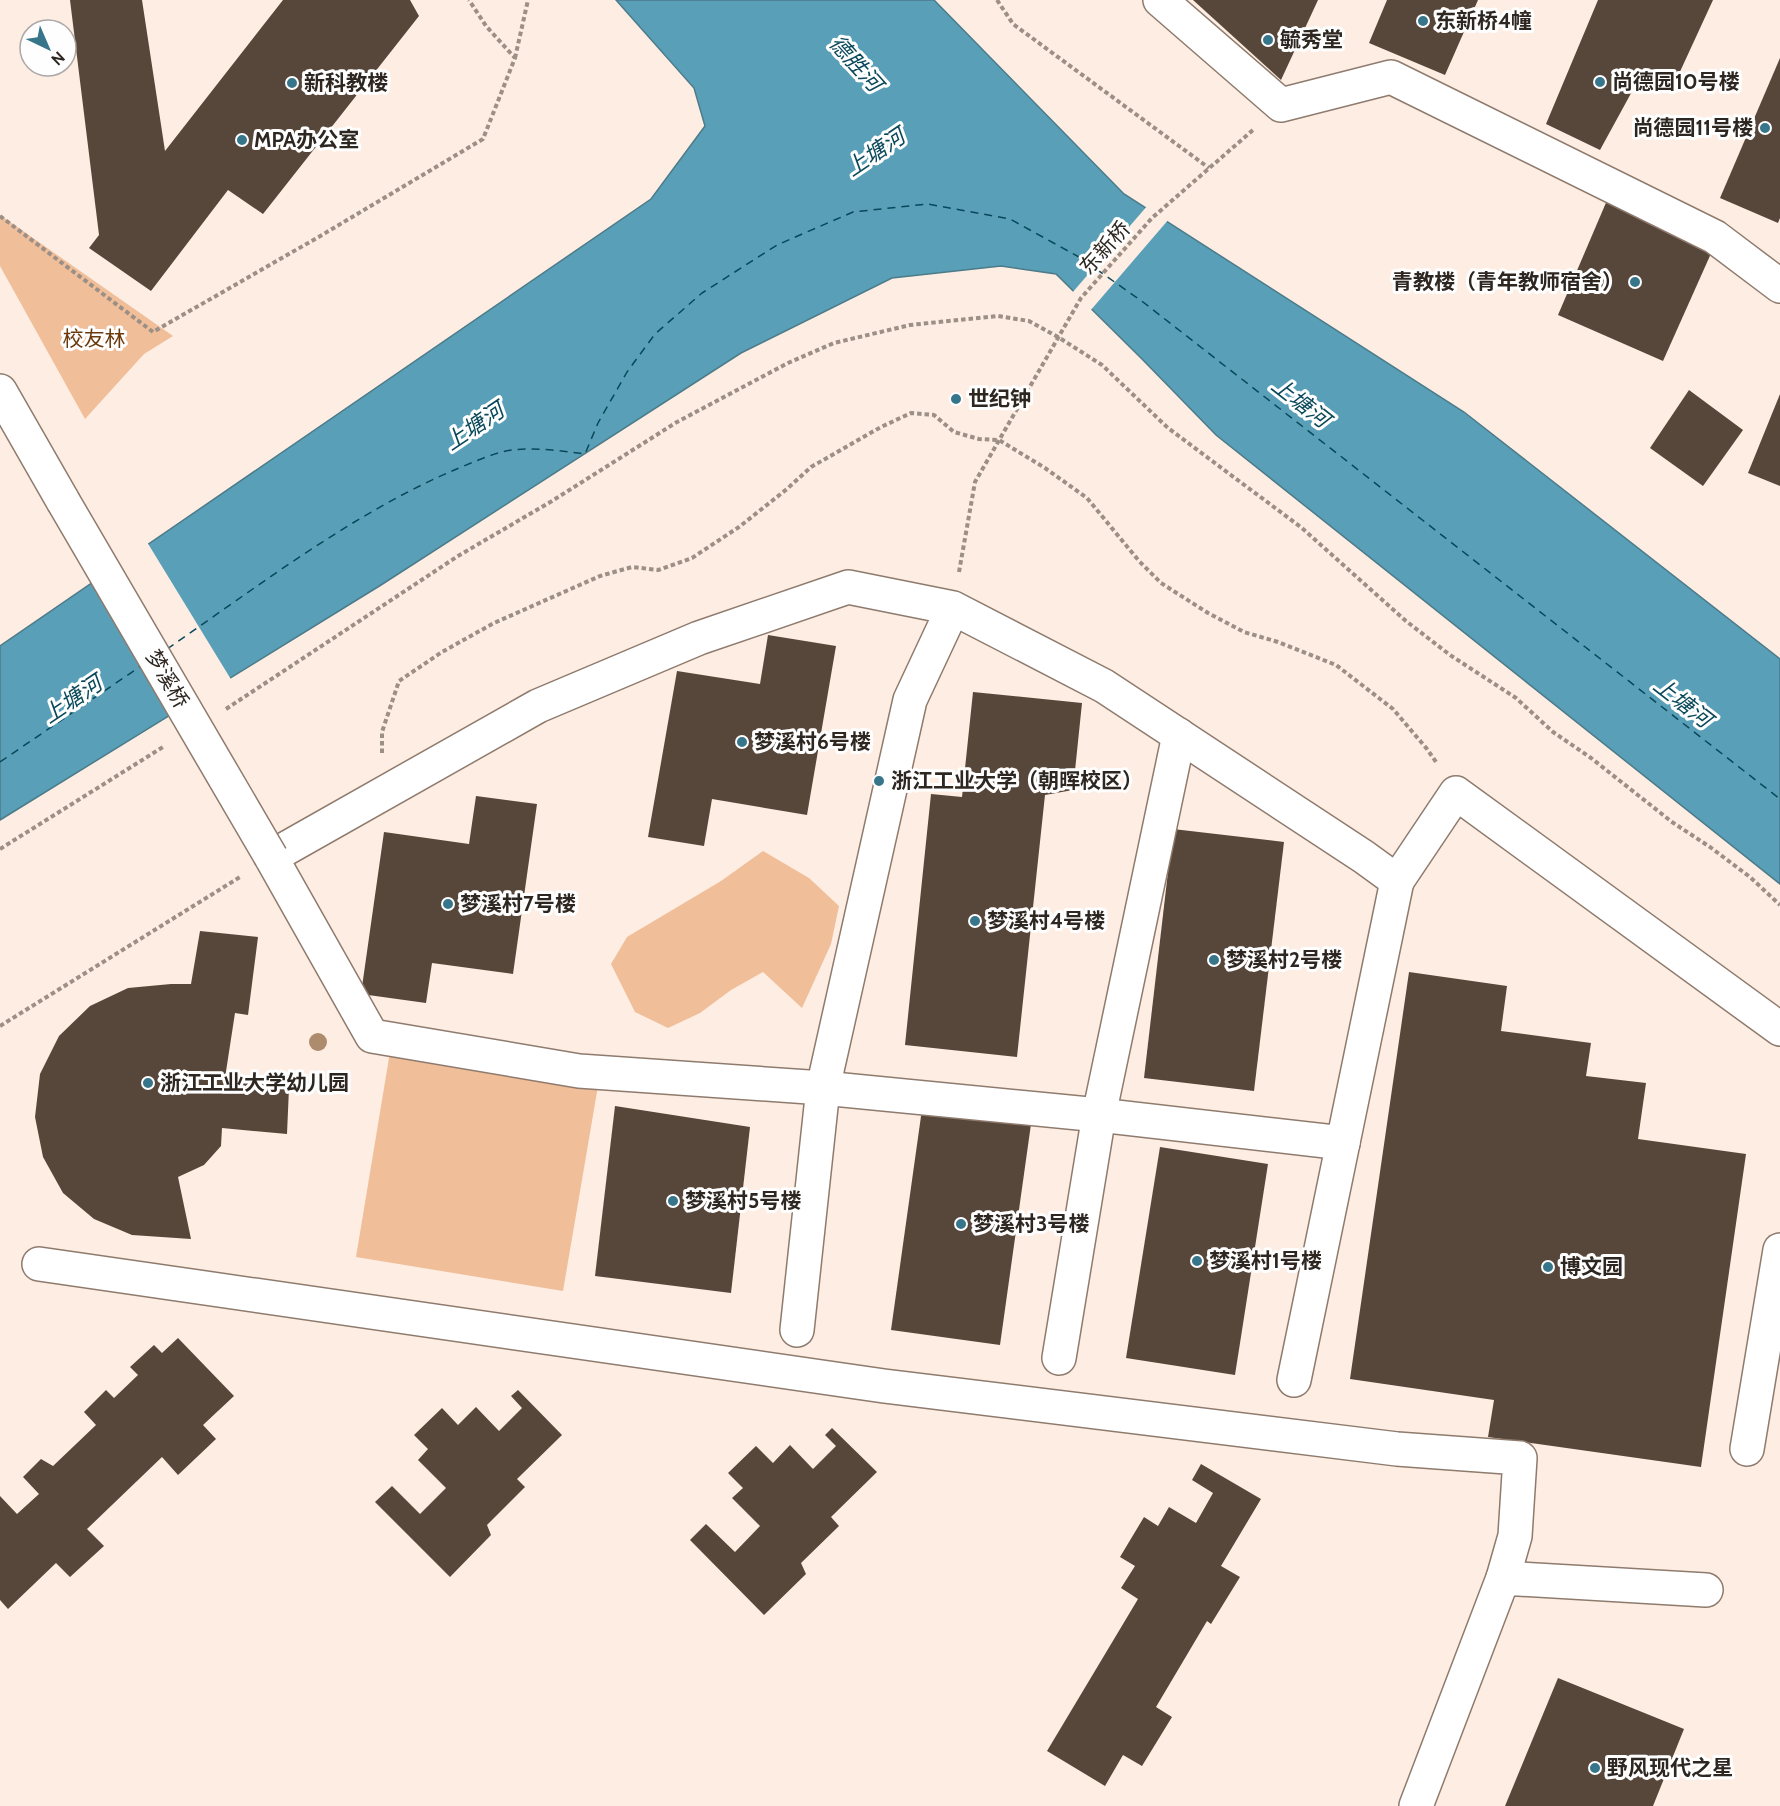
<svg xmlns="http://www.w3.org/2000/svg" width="1780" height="1806" viewBox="0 0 1780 1806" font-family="Cabin,'Noto Sans SC',sans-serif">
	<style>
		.green { fill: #f0be99 }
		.water { fill: #599fb7; stroke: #4c7b8a; stroke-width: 1.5 }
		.pier { fill: #feede2 }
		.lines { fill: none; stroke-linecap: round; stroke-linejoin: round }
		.ferry { stroke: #09485a; stroke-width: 1.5; stroke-dasharray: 8 6; stroke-linecap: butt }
		.building { fill: #57473b }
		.street-casing { stroke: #8e7b6e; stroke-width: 36 }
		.path { stroke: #9b8f86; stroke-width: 4; stroke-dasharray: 4.5 3; stroke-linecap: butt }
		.street { stroke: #fff; stroke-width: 33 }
		.street-bridge-casing { stroke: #8e7b6e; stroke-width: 36; stroke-linecap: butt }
		.street-bridge { stroke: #fff; stroke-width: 33 }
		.tree { fill: #ad8b6d }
		.poi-dot { fill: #36758a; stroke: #fefefe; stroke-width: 2 }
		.labels { text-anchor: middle; stroke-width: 6; stroke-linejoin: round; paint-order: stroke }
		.poi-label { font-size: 21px; font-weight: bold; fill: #2e2721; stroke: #fefefe; text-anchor: start }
		.street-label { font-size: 21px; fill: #2e2721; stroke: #fefefe }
		.park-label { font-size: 21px; fill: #6a3a0d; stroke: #fefefe }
		.water-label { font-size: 22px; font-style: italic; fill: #09485a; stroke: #fefefe }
	</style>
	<rect width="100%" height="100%" fill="#feede2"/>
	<g class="green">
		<path d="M 0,215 L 173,336 L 144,354 L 85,419 L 0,266 Z"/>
		<path d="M 763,851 L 809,878 L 839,906 L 831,944 L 802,1008 L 763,972 L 731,990 L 700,1013 L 668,1028 L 635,1012 L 611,964 L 627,937 L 721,881 Z"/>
		<path d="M 390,1052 L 598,1086 L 563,1291 L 356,1257 Z"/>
	</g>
	<path class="water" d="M 616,0 L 934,0 L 1124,194 L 1464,412 L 1780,659 L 1780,884 L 1216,435 L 1142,359 L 1056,274 L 1001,266 L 892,278 L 741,353 L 381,585 L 0,820 L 0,646 L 651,199 L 705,126 L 694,88 Z"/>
	<g class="pier">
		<path d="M 1148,205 L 1169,219 L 1090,311 L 1072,293 Z"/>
		<path d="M 147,542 L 232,681 L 172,717 L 90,581 Z"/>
	</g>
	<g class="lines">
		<g class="ferry">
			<path d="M 167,649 C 257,587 352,514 452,471 C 469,464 495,452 512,450 C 536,447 561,451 585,454 L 598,423 L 627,372 L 655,334 L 702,293 L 777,245 L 853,212 L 928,204 L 1010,219 L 1079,257 L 1143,302 L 1780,799"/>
			<path d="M 0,762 L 141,666"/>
		</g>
	</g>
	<g class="building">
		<path d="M 70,0 L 142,0 L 165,151 L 283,0 L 410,0 L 419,16 L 263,214 L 228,190 L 151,291 L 89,248 L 99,235 Z"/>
		<path d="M 1193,0 L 1318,0 L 1281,80 Z"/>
		<path d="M 1387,0 L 1478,0 L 1445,75 L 1369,43 Z"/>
		<path d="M 1598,0 L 1713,0 L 1672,89 L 1641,75 L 1600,150 L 1546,124 Z"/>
		<path d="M 1780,58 L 1780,218 L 1778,223 L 1720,198 Z"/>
		<path d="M 1608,198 L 1713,249 L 1663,361 L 1558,315 Z"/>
		<path d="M 1689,390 L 1743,430 L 1703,486 L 1650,448 Z"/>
		<path d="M 1780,394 L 1780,486 L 1748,473 Z"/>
		<path d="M 768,635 L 836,646 L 807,815 L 712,799 L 704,846 L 648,837 L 677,671 L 760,684 Z"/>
		<path d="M 973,692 L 1082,703 L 1073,790 L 1045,795 L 1017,1057 L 905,1045 L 931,794 L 962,797 Z"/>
		<path d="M 476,796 L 537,804 L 513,974 L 432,963 L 426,1003 L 361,994 L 384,832 L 469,844 Z"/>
		<path d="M 1173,829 L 1284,842 L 1254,1091 L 1144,1078 Z"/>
		<path d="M 200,931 L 258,937 L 248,1015 L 235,1013 L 225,1078 L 289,1088 L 287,1134 L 222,1128 L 221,1146 L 204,1165 L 178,1177 L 191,1239 L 132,1235 L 94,1219 L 63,1193 L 43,1157 L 35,1117 L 40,1074 L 59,1036 L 90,1006 L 128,988 L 171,984 L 191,984 Z"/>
		<path d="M 1409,972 L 1507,986 L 1501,1031 L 1591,1043 L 1586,1076 L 1646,1083 L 1638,1139 L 1746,1154 L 1701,1467 L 1488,1437 L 1494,1400 L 1350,1379 Z"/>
		<path d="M 923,1102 L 1032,1117 L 1000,1345 L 891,1330 Z"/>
		<path d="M 615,1106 L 750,1127 L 731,1293 L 595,1276 Z"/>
		<path d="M 1160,1147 L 1268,1164 L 1235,1375 L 1126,1358 Z"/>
		<path d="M 178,1338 L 234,1396 L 203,1425 L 216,1439 L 178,1475 L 162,1457 L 87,1529 L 104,1546 L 70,1577 L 56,1563 L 8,1609 L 0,1600 L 0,1496 L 17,1514 L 39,1494 L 23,1477 L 41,1459 L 53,1466 L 96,1425 L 84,1412 L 106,1390 L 114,1398 L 138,1375 L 130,1367 L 154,1345 L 162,1353 Z"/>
		<path d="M 518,1390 L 562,1435 L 517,1479 L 525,1487 L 487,1525 L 491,1535 L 450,1577 L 375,1502 L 392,1486 L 420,1514 L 446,1488 L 418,1460 L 428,1449 L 414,1435 L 442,1408 L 458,1425 L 476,1407 L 499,1431 L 522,1408 L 511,1396 Z"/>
		<path d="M 832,1428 L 877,1472 L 831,1517 L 839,1526 L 801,1563 L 806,1574 L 764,1615 L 690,1540 L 706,1524 L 735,1552 L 760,1526 L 732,1498 L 743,1488 L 728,1473 L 756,1446 L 773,1463 L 790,1445 L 813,1469 L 836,1446 L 825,1435 Z"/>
		<path d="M 1201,1464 L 1261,1499 L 1221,1566 L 1240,1577 L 1211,1624 L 1207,1621 L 1156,1707 L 1172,1717 L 1142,1766 L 1123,1755 L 1105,1786 L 1047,1751 L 1138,1599 L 1121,1588 L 1135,1566 L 1120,1557 L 1144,1517 L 1158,1526 L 1169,1507 L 1196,1523 L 1213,1493 L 1192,1480 Z"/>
		<path d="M 1558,1678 L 1684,1729 L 1653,1806 L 1505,1806 Z"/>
	</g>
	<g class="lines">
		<defs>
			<g id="street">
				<path d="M 1160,0 L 1281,105 L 1391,77 L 1715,237 L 1780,286"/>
				<path d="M 0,391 L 63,501"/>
				<path d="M 953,608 L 910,700 L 823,1088 L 579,1071 L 372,1036 L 271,857 L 538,706 L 699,638 L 848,587 L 953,608 L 1104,686 L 1364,857 L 1397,881 L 1456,793 L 1780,1029"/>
				<path d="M 39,1264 L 884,1386 L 1397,1449 L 1520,1458 L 1515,1536 L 1503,1578"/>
				<path d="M 797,1330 L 823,1088 L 1099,1115 L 1343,1143"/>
				<path d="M 1059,1358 L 1099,1115 L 1179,735"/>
				<path d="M 1294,1380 L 1397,881"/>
				<path d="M 1747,1449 L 1780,1250"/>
				<path d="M 1416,1806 L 1503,1578 L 1706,1590"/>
			</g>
		</defs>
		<use href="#street" class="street-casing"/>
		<g class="path">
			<path d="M 997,0 L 1013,24 L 1209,168"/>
			<path d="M 515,58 L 528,0"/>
			<path d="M 0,216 L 153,332 L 322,235 L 483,139 L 515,58 L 486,26 L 469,0"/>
			<path d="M 959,572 L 975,482 L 1081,298 L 1152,218 L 1253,130"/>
			<path d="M 226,709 L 458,556 L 552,501 L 677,422 L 788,363 L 834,343 L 910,325 L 998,316 L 1029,321 L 1058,337 L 1102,365 L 1168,428 L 1302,528 L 1406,621 L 1450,655 L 1516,698 L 1553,732 L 1591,758 L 1672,822 L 1710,847 L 1750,877 L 1780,905"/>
			<path d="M 382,753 L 382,732 L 399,681 L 442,652 L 494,623 L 600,576 L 632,567 L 658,570 L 692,558 L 739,527 L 787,489 L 811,467 L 881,427 L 911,413 L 934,415 L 954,432 L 979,439 L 999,440 L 1045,468 L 1087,498 L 1139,561 L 1161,583 L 1208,613 L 1244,632 L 1278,642 L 1336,665 L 1393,709 L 1427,749 L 1436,762"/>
			<path d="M 0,849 L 163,747"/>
			<path d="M 0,1026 L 240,877"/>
		</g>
		<use href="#street" class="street"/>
		<defs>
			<path id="street-bridge" d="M 63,501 L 271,857"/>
		</defs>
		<use href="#street-bridge" class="street-bridge-casing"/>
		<use href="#street-bridge" class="street-bridge"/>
	</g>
	<circle class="tree" cx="318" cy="1042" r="9"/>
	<g class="poi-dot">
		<circle cx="1423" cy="21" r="6"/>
		<circle cx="1268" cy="40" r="6"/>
		<circle cx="1600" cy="82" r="6"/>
		<circle cx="292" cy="83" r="6"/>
		<circle cx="1765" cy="128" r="6"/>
		<circle cx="242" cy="140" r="6"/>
		<circle cx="1635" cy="282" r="6"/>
		<circle cx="956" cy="399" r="6"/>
		<circle cx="742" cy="742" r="6"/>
		<circle cx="879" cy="781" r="6"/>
		<circle cx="448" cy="904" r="6"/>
		<circle cx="975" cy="921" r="6"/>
		<circle cx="1214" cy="960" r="6"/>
		<circle cx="148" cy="1083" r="6"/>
		<circle cx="673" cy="1201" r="6"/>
		<circle cx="961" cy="1224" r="6"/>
		<circle cx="1197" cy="1261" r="6"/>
		<circle cx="1548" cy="1267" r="6"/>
		<circle cx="1595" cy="1768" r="6"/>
	</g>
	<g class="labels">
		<g class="poi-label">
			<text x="1435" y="28">东新桥4幢</text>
			<text x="1280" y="47">毓秀堂</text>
			<text x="1612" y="89">尚德园10号楼</text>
			<text x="304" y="90">新科教楼</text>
			<text x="1753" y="135" text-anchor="end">尚德园11号楼</text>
			<text x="254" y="147">MPA办公室</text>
			<text x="1623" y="289" text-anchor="end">青教楼（青年教师宿舍）</text>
			<text x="968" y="406">世纪钟</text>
			<text x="754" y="749">梦溪村6号楼</text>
			<text x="891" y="788">浙江工业大学（朝晖校区）</text>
			<text x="460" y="911">梦溪村7号楼</text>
			<text x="987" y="928">梦溪村4号楼</text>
			<text x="1226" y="967">梦溪村2号楼</text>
			<text x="160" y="1090">浙江工业大学幼儿园</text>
			<text x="685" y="1208">梦溪村5号楼</text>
			<text x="973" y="1231">梦溪村3号楼</text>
			<text x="1209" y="1268">梦溪村1号楼</text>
			<text x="1560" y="1274">博文园</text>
			<text x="1607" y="1775">野风现代之星</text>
		</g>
		<g class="street-label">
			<text transform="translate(1105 248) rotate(-48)" y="7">东新桥</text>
			<text transform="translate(167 679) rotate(60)" y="7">梦溪桥</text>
		</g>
		<g class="park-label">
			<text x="94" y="346">校友林</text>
		</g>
		<g class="water-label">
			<text transform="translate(856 63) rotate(48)" y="8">德胜河</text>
			<text transform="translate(875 152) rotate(-34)" y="8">上塘河</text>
			<text transform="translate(1301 402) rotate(38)" y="8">上塘河</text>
			<text transform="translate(474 426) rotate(-34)" y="8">上塘河</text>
			<text transform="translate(72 699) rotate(-34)" y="8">上塘河</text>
			<text transform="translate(1683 702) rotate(38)" y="8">上塘河</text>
		</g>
	</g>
	<g transform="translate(48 48) rotate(136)"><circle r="28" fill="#fefefe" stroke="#aba8a6" stroke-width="1.5"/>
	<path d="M0-4.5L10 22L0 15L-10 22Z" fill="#36758a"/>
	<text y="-9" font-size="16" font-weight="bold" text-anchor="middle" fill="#2e2721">N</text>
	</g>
</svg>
